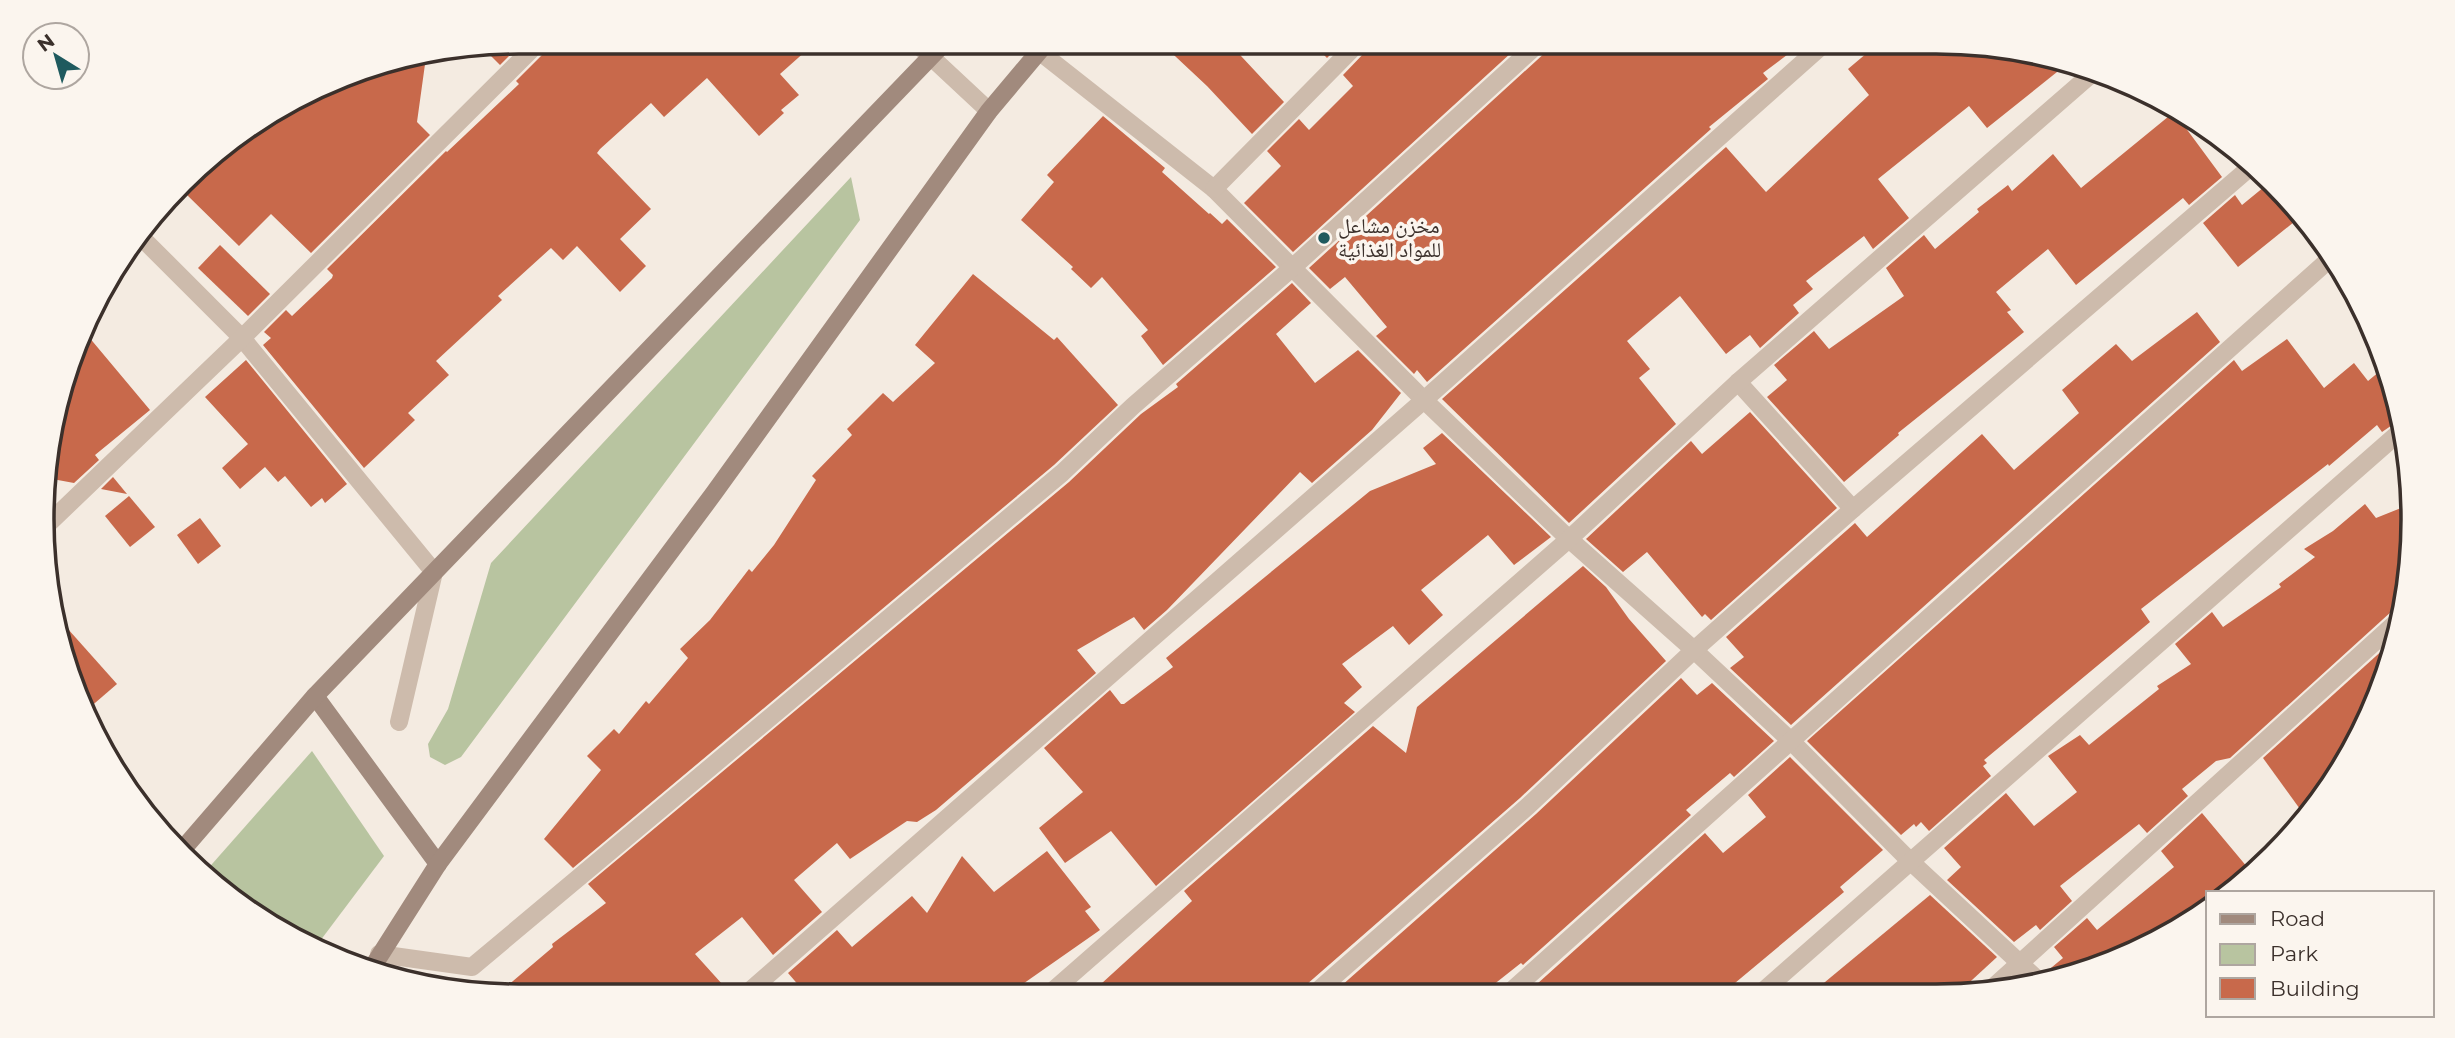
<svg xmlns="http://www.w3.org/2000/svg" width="2455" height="1038" viewBox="0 0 2455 1038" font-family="Montserrat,'Noto Naskh Arabic',sans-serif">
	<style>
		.green { fill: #b8c4a0 }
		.building { fill: #c8694b }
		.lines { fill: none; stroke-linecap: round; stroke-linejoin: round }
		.minor { stroke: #cdbbac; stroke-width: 18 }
		.secondary { stroke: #a18a7d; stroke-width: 18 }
		.poi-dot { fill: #1f5a5e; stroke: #fbf5ee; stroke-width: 2.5 }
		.labels { text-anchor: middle; stroke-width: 7; stroke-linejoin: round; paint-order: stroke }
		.poi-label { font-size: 21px; fill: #3b302b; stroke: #fbf5ee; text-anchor: start }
		.rim { fill: none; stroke: #3b302b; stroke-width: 3.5 }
	</style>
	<rect width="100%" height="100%" fill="#f4ebe1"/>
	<g class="green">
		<path d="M 851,177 L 860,220 L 461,757 L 445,765 L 430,757 L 428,744 L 448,709 L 491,563 Z"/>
		<path d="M 312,751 L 384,856 L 317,945 L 229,898 L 205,872 Z"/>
	</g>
	<g class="building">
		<path d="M 519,42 L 523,42 L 500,65 L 483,48 Z"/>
		<path d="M 550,42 L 816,42 L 780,74 L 799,95 L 781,110 L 784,113 L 759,136 L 707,78 L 664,117 L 651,103 L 600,149 L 597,153 L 651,209 L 620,239 L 646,266 L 620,292 L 577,246 L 563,260 L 551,248 L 498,296 L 502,300 L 436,361 L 449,375 L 408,413 L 415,420 L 364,468 L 263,345 L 271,338 L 264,332 L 286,310 L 292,316 L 332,278 L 333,275 L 327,269 L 446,151 L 447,152 L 519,84 L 516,81 L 547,50 Z"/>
		<path d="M 1160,42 L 1228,42 L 1284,102 L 1252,134 L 1207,86 Z"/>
		<path d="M 1311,42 L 1343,42 L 1327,58 Z"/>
		<path d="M 1370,42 L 1523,42 L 1293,252 L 1244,203 L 1281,166 L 1267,151 L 1299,119 L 1309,130 L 1353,86 L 1343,75 L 1367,50 Z"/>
		<path d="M 1551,42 L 1804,42 L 1763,73 L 1768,79 L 1709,127 L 1711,129 L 1427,382 L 1417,370 L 1414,374 L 1376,336 L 1387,327 L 1345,277 L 1330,289 L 1309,268 L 1548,50 Z"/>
		<path d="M 1880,42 L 1936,42 L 2067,64 L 1987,128 L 1969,106 L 1878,179 L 1909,218 L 1873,249 L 1864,236 L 1806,281 L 1813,289 L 1793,305 L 1799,313 L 1760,348 L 1750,335 L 1726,354 L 1680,296 L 1627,341 L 1650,369 L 1639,378 L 1676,424 L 1569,523 L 1442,399 L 1726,147 L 1766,192 L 1869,95 L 1848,69 Z"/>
		<path d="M 426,57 L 417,122 L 430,135 L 311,253 L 271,214 L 239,246 L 186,194 L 267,115 L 281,106 L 365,67 Z"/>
		<path d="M 2174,112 L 2222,177 L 2189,205 L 2183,198 L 2076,285 L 2048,249 L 1996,292 L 2011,310 L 2007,312 L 2024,332 L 1898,433 L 1899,435 L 1844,482 L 1767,397 L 1787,380 L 1774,365 L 1814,331 L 1829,349 L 1904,296 L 1886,268 L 1924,235 L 1935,249 L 1979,212 L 1977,209 L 2008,185 L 2012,191 L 2053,154 L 2081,188 Z"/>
		<path d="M 1103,116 L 1165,168 L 1162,172 L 1209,214 L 1210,213 L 1222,224 L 1227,219 L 1276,267 L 1163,365 L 1141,336 L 1148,330 L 1102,277 L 1091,288 L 1071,269 L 1073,267 L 1021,220 L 1054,182 L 1047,175 Z"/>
		<path d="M 2264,187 L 2294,222 L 2238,267 L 2203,223 L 2235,195 L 2242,205 Z"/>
		<path d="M 220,245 L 270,294 L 248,316 L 198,268 Z"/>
		<path d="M 973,274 L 1054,340 L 1057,337 L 1118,405 L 1054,465 L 573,868 L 544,839 L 601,770 L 587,756 L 614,729 L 619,734 L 646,701 L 649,704 L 688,658 L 680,649 L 710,620 L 749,569 L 752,572 L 774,545 L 816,480 L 812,476 L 852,435 L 847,429 L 883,393 L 893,402 L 935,363 L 915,345 Z"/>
		<path d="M 1292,283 L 1311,303 L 1276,334 L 1315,383 L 1358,350 L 1401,393 L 1372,430 L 1312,483 L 1300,472 L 1167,610 L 1144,630 L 1134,617 L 1077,650 L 1096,673 L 936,810 L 917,822 L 907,821 L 850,859 L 837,843 L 794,880 L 822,912 L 773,955 L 742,917 L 695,954 L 732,995 L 519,996 L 499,993 L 553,947 L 552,944 L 606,903 L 588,884 L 1069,482 L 1141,414 L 1178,387 L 1176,384 Z"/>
		<path d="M 2197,312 L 2220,342 L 1791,725 L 1730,668 L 1744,657 L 1726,637 L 1855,523 L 1867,537 L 1982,434 L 2014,470 L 2079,413 L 2062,390 L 2116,344 L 2132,361 Z"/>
		<path d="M 83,330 L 150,410 L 95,455 L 99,460 L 74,483 L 47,478 L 46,456 L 67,365 Z"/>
		<path d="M 2287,339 L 2324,388 L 2354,363 L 2368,381 L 2386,366 L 2397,395 L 2401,419 L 2382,432 L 2377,425 L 2329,466 L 2328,464 L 2141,609 L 2150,622 L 1984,760 L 1987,763 L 1983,766 L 1991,776 L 1929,831 L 1921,822 L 1916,827 L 1914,824 L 1901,835 L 1807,741 L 2234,360 L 2242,371 Z"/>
		<path d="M 246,360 L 347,484 L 325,503 L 322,498 L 311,507 L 285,476 L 278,482 L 265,467 L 240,489 L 222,468 L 248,444 L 205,397 Z"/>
		<path d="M 1750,412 L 1837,508 L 1711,620 L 1705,614 L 1702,617 L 1647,552 L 1623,572 L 1586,539 L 1691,441 L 1702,454 Z"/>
		<path d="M 1442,433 L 1551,537 L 1514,565 L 1488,535 L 1421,590 L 1443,615 L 1409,645 L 1393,626 L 1342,664 L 1362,687 L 1344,703 L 1355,712 L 1156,886 L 1111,831 L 1065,863 L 1039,828 L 1083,792 L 1044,748 L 1110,690 L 1121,704 L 1124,704 L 1173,667 L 1166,658 L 1370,491 L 1436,464 L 1423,448 Z"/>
		<path d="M 113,477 L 127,494 L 101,489 Z"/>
		<path d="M 129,496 L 155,527 L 130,547 L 105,516 Z"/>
		<path d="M 2365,504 L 2376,518 L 2411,504 L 2409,581 L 2403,608 L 2392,611 L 2230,758 L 2216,761 L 2182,789 L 2188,796 L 2147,833 L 2139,824 L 2060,886 L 2072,901 L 2040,930 L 2036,925 L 2014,942 L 1947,880 L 1961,867 L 1944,848 L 2006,793 L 2034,826 L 2077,792 L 2048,756 L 2080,735 L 2089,745 L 2159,689 L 2157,686 L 2191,664 L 2175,644 L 2212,612 L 2223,627 L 2281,587 L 2279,584 L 2315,557 L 2304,549 L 2333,531 Z"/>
		<path d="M 200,518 L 221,546 L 198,564 L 177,535 Z"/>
		<path d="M 1583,566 L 1606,587 L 1629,619 L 1666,661 L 1520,798 L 1306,985 L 1303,994 L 1090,994 L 1192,901 L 1184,891 L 1373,726 L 1406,753 L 1417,707 Z"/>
		<path d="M 51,610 L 117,684 L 88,709 L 77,697 Z"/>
		<path d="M 2396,638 L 2388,672 L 2332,784 L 2305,816 L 2263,758 Z"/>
		<path d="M 1681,678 L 1697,695 L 1712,683 L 1774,741 L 1734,777 L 1730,773 L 1686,810 L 1691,815 L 1523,965 L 1521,963 L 1483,993 L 1332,994 L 1536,814 Z"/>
		<path d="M 1790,757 L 1883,850 L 1840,887 L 1844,892 L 1723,993 L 1544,993 L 1537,984 L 1705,833 L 1723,853 L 1766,817 L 1748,795 Z"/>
		<path d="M 2202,813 L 2253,874 L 2250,878 L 2228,893 L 2208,893 L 2208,906 L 2147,947 L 2049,977 L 2046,972 L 2063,958 L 2054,947 L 2087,918 L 2097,930 L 2174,867 L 2161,851 Z"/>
		<path d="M 1047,851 L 1091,907 L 1085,911 L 1100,930 L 1007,995 L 807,995 L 788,973 L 837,930 L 852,947 L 912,896 L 927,913 L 962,856 L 994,892 Z"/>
		<path d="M 1930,895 L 1997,957 L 1959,992 L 1813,992 Z"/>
	</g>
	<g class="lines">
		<g class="minor">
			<path d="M 915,42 L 989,111"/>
			<path d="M 1040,52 L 1214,189 L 1424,400 L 1569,539 L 1694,650 L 1791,741 L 1910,861 L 2038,980"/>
			<path d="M 1214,189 L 1359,42"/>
			<path d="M 141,237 L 242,338 L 434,572 L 399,722"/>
			<path d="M 1738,382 L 1853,509"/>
			<path d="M 48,524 L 242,338 L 539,42"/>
			<path d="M 379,954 L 472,967 L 1062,473 L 1133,406 L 1292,268 L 1540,42"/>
			<path d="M 1988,992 L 2400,619"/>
			<path d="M 1509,993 L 2332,257"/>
			<path d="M 1761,993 L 2402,430"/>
			<path d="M 1314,994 L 1528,806 L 1694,650 L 1853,509 L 2254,164"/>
			<path d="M 745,995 L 1424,400 L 1826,42"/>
			<path d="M 1048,995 L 1569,539 L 1738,382 L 2096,70"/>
		</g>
		<g class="secondary">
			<path d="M 315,696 L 438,864"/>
			<path d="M 183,849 L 315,696 L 945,42"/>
			<path d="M 370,971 L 438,864 L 714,493 L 989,111 L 1047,42"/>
		</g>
	</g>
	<circle class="poi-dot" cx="1324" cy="238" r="7"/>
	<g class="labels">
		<g class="poi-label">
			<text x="1338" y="233">مخزن مشاعل<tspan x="1338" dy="24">للمواد الغذائية</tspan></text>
		</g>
	</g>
	<path d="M0 0H2455V1038H0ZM519 54H1936A465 465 0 0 1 2401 519V519A465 465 0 0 1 1936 984H519A465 465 0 0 1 54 519V519A465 465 0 0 1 519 54Z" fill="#fbf5ee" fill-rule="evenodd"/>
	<path class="rim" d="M519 54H1936A465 465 0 0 1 2401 519V519A465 465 0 0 1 1936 984H519A465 465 0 0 1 54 519V519A465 465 0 0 1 519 54Z"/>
	<rect x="2206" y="891" width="228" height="126" fill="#fbf5ee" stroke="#aea6a0" stroke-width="2"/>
	<rect x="2220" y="914" width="35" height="10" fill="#a18a7d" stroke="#aea6a0" stroke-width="2"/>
	<text x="2270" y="926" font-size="21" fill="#3b302b">Road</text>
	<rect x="2220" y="944" width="35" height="21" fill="#b8c4a0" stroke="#aea6a0" stroke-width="2"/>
	<text x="2270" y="961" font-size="21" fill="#3b302b">Park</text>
	<rect x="2220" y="978" width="35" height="21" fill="#c8694b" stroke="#aea6a0" stroke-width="2"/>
	<text x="2270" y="996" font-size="21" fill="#3b302b">Building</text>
	<g transform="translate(56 56) rotate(323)"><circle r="33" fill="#fbf5ee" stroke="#aea6a0" stroke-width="2"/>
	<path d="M0-5L12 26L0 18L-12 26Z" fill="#1f5a5e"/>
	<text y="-10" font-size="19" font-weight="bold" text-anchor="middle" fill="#3b302b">N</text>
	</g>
</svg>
